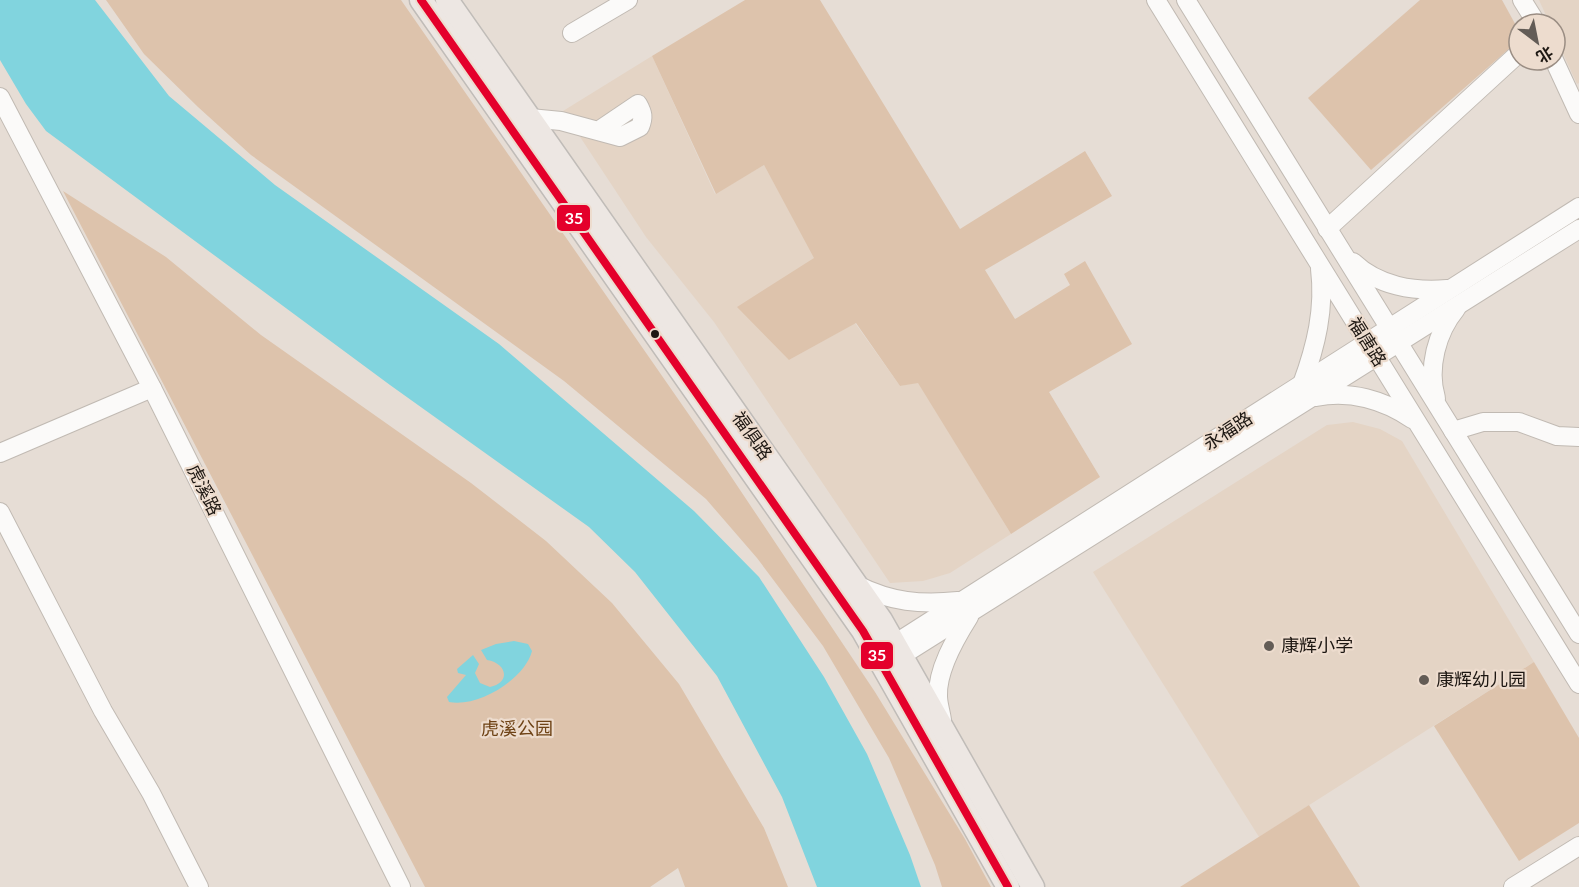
<svg xmlns="http://www.w3.org/2000/svg" width="1579" height="887" viewBox="0 0 1579 887" font-family="Lato,'Noto Sans SC',sans-serif">
	<style>
		.built { fill: #e4d4c5 }
		.green { fill: #ddc3ac }
		.water { fill: #81d4de }
		.lines { fill: none; stroke-linecap: round; stroke-linejoin: round }
		.minor-casing { stroke: #c1bab3; stroke-width: 20 }
		.major-casing { stroke: #c0bcb8; stroke-width: 25 }
		.minor { stroke: #fbfaf9; stroke-width: 18 }
		.major { stroke: #ede7e3; stroke-width: 22 }
		.bus-1-casing { stroke: #eddcce; stroke-width: 12 }
		.bus-1 { stroke: #e4002b; stroke-width: 8 }
		.bus-dot { fill: #1d1712; stroke: #eddcce; stroke-width: 2 }
		.poi-dot { fill: #635c56; stroke: #eddcce; stroke-width: 2 }
		.labels { text-anchor: middle; stroke-width: 4.5; stroke-linejoin: round; paint-order: stroke }
		.street-label { font-size: 18px; fill: #1d1712; stroke: #eddcce }
		.poi-label { font-size: 18px; fill: #1d1712; stroke: #eddcce; text-anchor: start }
		.park-label { font-size: 18px; fill: #6e4215; stroke: #eddcce }
		.line-badge { stroke: #eddcce; stroke-width: 2 }
		.badge-label { font-size: 16px; text-anchor: middle; font-weight: bold; fill: #fff }
	</style>
	<rect width="100%" height="100%" fill="#e6ddd5"/>
	<g class="built">
		<path d="M 1539,0 L 1579,0 L 1579,83 L 1577,84 L 1555,36 L 1555,24 L 1550,24 Z"/>
		<path d="M 652,56 L 715,194 L 764,165 L 815,258 L 789,360 L 855,323 L 900,386 L 918,382 L 1011,534 L 950,573 L 923,581 L 890,583 L 714,322 L 646,237 L 563,111 Z"/>
		<path d="M 1353,422 L 1380,429 L 1402,441 L 1534,662 L 1259,837 L 1093,572 L 1327,425 Z"/>
	</g>
	<g class="green">
		<path d="M 106,0 L 401,0 L 710,445 L 875,692 L 965,839 L 991,887 L 942,887 L 935,865 L 889,758 L 823,646 L 757,558 L 706,499 L 564,381 L 251,155 L 198,107 L 144,54 Z"/>
		<path d="M 745,0 L 820,0 L 960,229 L 1085,151 L 1112,196 L 985,270 L 1015,319 L 1070,285 L 1064,274 L 1085,261 L 1132,344 L 1049,392 L 1100,477 L 1011,534 L 918,383 L 900,386 L 856,323 L 789,360 L 737,307 L 814,258 L 764,165 L 716,194 L 652,56 Z"/>
		<path d="M 1420,0 L 1502,0 L 1519,31 L 1519,40 L 1371,170 L 1308,98 Z"/>
		<path d="M 63,191 L 166,257 L 261,335 L 471,483 L 546,541 L 612,603 L 679,684 L 764,828 L 788,887 L 685,887 L 678,868 L 650,887 L 425,887 Z"/>
		<path d="M 1534,662 L 1579,738 L 1579,823 L 1519,861 L 1434,726 Z"/>
		<path d="M 1309,805 L 1360,887 L 1180,887 Z"/>
	</g>
	<g class="water">
		<path d="M 0,0 L 95,0 L 169,96 L 275,185 L 499,344 L 694,511 L 759,577 L 824,677 L 867,754 L 910,855 L 921,887 L 817,887 L 782,797 L 717,676 L 635,572 L 589,527 L 390,385 L 46,131 L 26,104 L 0,60 Z"/>
		<path d="M 514,641 L 528,644 L 532,651 C 525,679 478,708 449,702 L 447,697 L 466,675 L 458,673 L 457,669 L 473,655 L 479,664 L 475,673 L 480,683 L 490,687 C 511,683 507,663 487,660 L 481,650 L 496,644 Z"/>
	</g>
	<g class="lines">
		<defs>
			<g id="minor">
				<path d="M 1156,0 L 1579,684"/>
				<path d="M 1186,0 L 1579,634"/>
				<path d="M 1522,0 L 1537,24"/>
				<path d="M 572,33 L 628,0"/>
				<path d="M 1554,60 L 1579,114"/>
				<path d="M 0,97 L 152,388 L 401,887"/>
				<path d="M 530,118 L 561,121 L 620,137 L 640,127 C 644,117 643,113 638,104 L 598,131"/>
				<path d="M 1327,229 L 1519,53"/>
				<path d="M 1353,262 C 1378,286 1414,292 1447,289"/>
				<path d="M 1302,384 C 1316,346 1325,309 1320,269"/>
				<path d="M 1316,397 C 1350,390 1384,400 1412,419"/>
				<path d="M 1436,398 C 1427,368 1437,332 1456,309"/>
				<path d="M 1453,431 L 1483,422 L 1519,422 L 1557,436 L 1579,437"/>
				<path d="M 0,453 L 152,388"/>
				<path d="M 0,512 L 103,711 L 151,793 L 199,887"/>
				<path d="M 857,585 C 891,602 921,605 958,601"/>
				<path d="M 885,650 L 1579,207"/>
				<path d="M 890,663 L 1579,229"/>
				<path d="M 942,720 C 941,712 938,704 938,696 C 937,670 955,639 969,617"/>
				<path d="M 1513,887 L 1579,846"/>
			</g>
			<g id="major">
				<path d="M 421,0 L 863,631 L 1008,887"/>
				<path d="M 447,0 L 881,620 L 1033,887"/>
			</g>
		</defs>
		<use href="#minor" class="minor-casing"/>
		<use href="#major" class="major-casing"/>
		<use href="#minor" class="minor"/>
		<use href="#major" class="major"/>
		<defs>
			<path id="bus-1" d="M 421,0 L 863,631 L 1008,887"/>
		</defs>
		<use href="#bus-1" class="bus-1-casing"/>
		<use href="#bus-1" class="bus-1"/>
	</g>
	<circle class="bus-dot" cx="655" cy="334" r="5"/>
	<g class="poi-dot">
		<circle cx="1269" cy="646" r="6"/>
		<circle cx="1424" cy="680" r="6"/>
	</g>
	<g class="labels">
		<g class="street-label">
			<text transform="translate(1367 342) rotate(58)" y="6">福唐路</text>
			<text transform="translate(1228 431) rotate(-33)" y="6">永福路</text>
			<text transform="translate(752 436) rotate(55)" y="6">福俱路</text>
			<text transform="translate(204 490) rotate(64)" y="6">虎溪路</text>
		</g>
		<g class="poi-label">
			<text x="1281" y="652">康辉小学</text>
			<text x="1436" y="686">康辉幼儿园</text>
		</g>
		<g class="park-label">
			<text x="517" y="735">虎溪公园</text>
		</g>
	</g>
	<g class="line-badge">
		<rect x="556" y="204" width="35" height="28" rx="6" fill="#e4002b"/>
		<rect x="860" y="641" width="34" height="29" rx="6" fill="#e4002b"/>
	</g>
	<g class="badge-label">
		<text x="574" y="224">35</text>
		<text x="877" y="661">35</text>
	</g>
	<g transform="translate(1537 42) rotate(148)"><circle r="28" fill="#eddcce" stroke="#9a8d83" stroke-width="1.5"/>
	<path d="M0-4.5L10 22L0 15L-10 22Z" fill="#635c56"/>
	<text y="-9" font-size="16" font-weight="bold" text-anchor="middle" fill="#1d1712">北</text>
	</g>
</svg>
